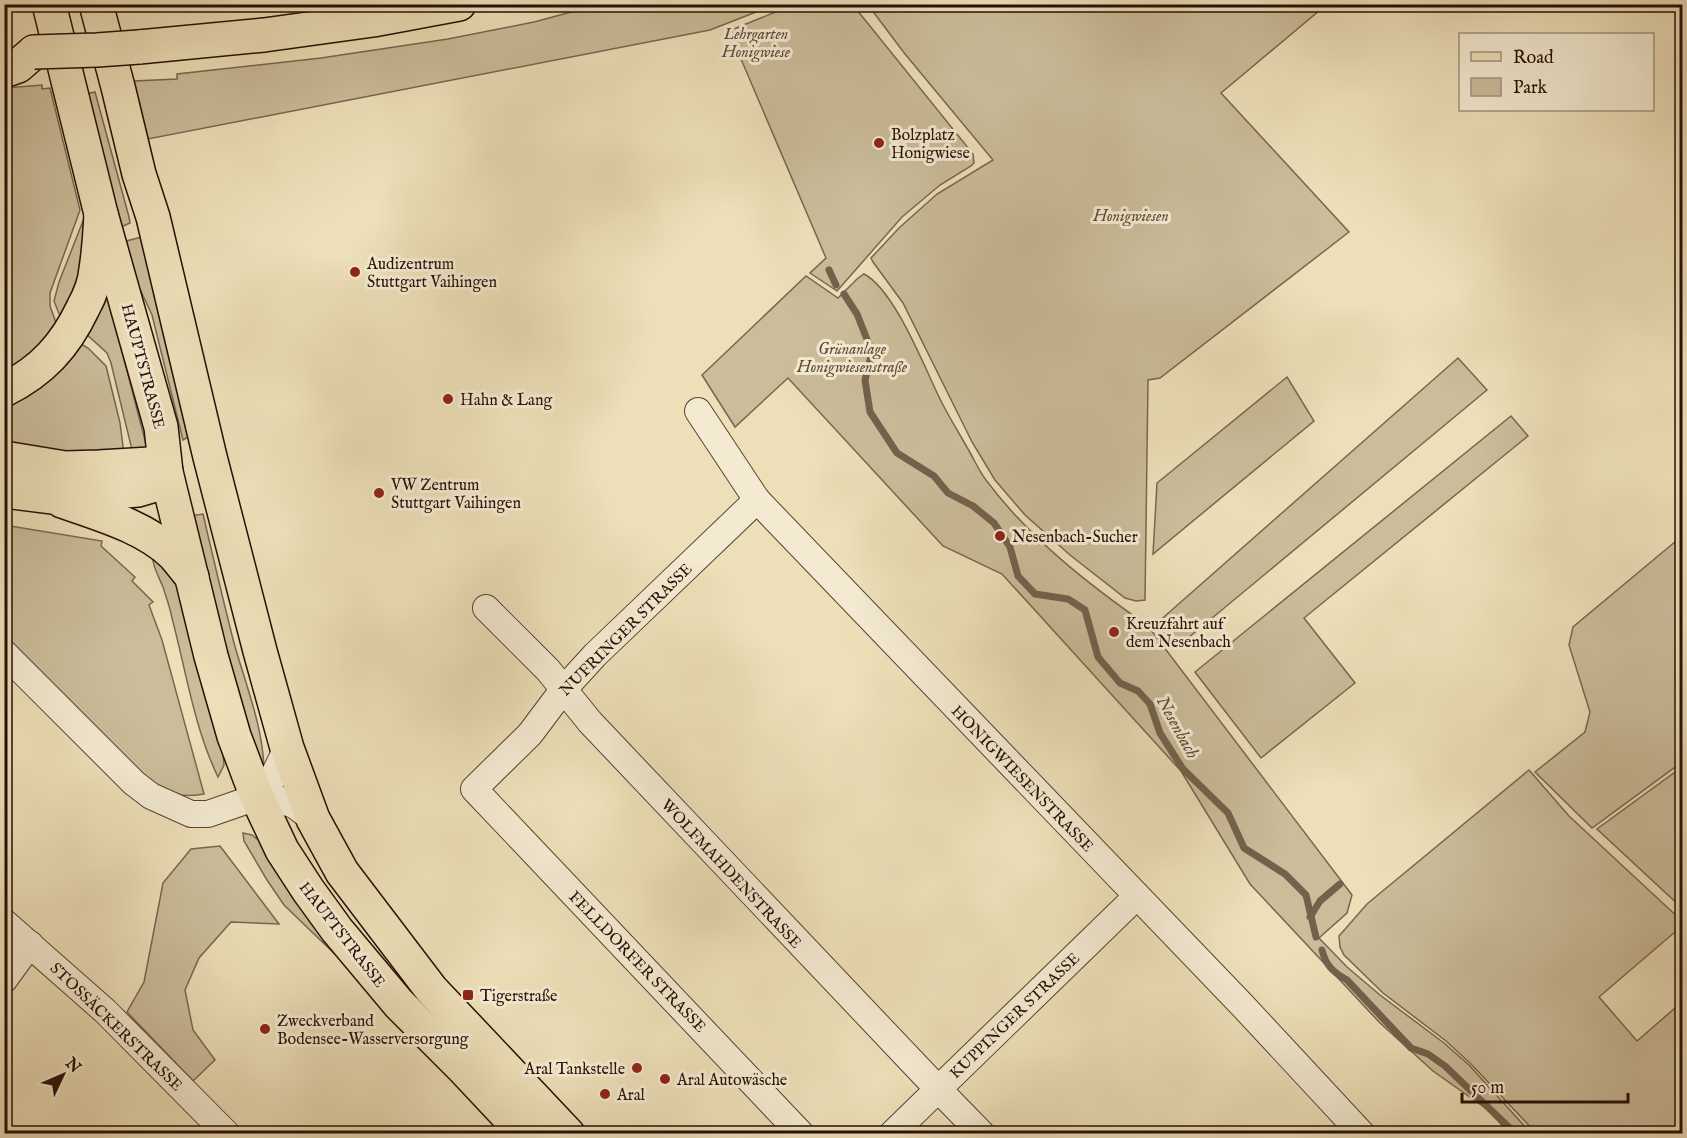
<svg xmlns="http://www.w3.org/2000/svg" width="1687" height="1138" viewBox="0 0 1687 1138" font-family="'IM FELL English',serif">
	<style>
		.green { fill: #cbbc9a; stroke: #786650; stroke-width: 1.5 }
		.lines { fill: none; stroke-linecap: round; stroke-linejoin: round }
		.stream { stroke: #74614c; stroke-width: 7 }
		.minor-casing { stroke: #574332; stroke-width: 28 }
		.major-casing { stroke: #250f06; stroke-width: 36 }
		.highway-casing { stroke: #250f06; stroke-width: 36 }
		.minor { stroke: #f3ead1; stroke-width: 26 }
		.major { stroke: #eddfb8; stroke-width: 33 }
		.highway { stroke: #eddfb8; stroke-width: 33 }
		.highway-bridge-casing { stroke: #250f06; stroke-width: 36; stroke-linecap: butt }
		.highway-bridge { stroke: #eddfb8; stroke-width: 33 }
		.poi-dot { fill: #8f2418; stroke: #f3ead1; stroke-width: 2 }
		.labels { text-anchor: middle; stroke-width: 6; stroke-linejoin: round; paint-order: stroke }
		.park-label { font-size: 16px; font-style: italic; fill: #5f4c3a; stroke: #f3ead1 }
		.poi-label { font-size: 16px; fill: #250f06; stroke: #f3ead1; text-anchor: start }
		.street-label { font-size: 16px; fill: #250f06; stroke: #f3ead1 }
		.water-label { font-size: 18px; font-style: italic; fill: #604d3b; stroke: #f3ead1 }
	</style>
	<rect width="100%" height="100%" fill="#eddfb8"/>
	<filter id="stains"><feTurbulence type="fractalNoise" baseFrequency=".00333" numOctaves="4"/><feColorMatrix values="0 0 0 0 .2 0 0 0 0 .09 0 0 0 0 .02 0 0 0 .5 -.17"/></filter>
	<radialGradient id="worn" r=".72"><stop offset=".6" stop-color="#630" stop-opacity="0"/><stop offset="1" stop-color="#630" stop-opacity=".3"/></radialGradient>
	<g class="green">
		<path d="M 601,4 L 774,5 L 710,30 L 148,139 L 134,81 L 177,79 L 177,74 L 321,58 L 448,39 L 534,22 Z"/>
		<path d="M 795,4 L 853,5 L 973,154 L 974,163 L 971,166 L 940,185 L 902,217 L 837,291 L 810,273 L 826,258 L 729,31 Z"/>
		<path d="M 868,5 L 1326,5 L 1221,93 L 1349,232 L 1160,378 L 1148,380 L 1145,600 L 1136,601 L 1125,598 L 1070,555 L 1025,515 L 995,480 L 972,442 L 903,303 L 873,262 L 871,258 L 899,228 L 937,194 L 993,160 L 905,54 Z"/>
		<path d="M 42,85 L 42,89 L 50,88 L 80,210 L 50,293 L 50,306 L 59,331 L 5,379 L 5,88 Z"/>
		<path d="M 95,92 L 129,217 L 130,223 L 121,227 L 81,95 Z"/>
		<path d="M 86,219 L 82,282 L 60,316 L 54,301 L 59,282 L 83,221 Z"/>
		<path d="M 142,237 L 191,426 L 188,437 L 183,440 L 152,315 L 132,272 L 122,242 Z"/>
		<path d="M 864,274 C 895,290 925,369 941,401 C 949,417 959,433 968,449 C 974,459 979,471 986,480 C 1030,539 1088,584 1148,626 L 1352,895 L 1347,913 L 1319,938 L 1347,967 L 1380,995 L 1444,1043 L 1469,1065 L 1531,1133 L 1509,1133 L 1488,1110 L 1433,1071 L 1380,1023 L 1250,884 L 1181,771 L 1002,574 L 943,546 L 788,378 L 735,427 L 702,375 L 806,276 L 838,298 L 857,279 Z"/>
		<path d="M 106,289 L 148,452 L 133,454 L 111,363 L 107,353 L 84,332 Z"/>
		<path d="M 78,342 L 88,348 L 106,366 L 120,423 L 123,446 L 122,456 L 5,448 L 5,403 Z"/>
		<path d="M 1458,358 L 1487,390 L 1176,648 L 1157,623 Z"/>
		<path d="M 1287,377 L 1314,421 L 1153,554 L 1157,483 Z"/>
		<path d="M 1511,416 L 1528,436 L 1304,618 L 1355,683 L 1261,758 L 1195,672 Z"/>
		<path d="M 203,514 C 213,557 223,600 234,643 C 246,686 264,729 264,773 L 261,776 L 189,516 Z"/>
		<path d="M 4,525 L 102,541 L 101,546 L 135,577 L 132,581 L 153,602 L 149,605 L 162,640 L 204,794 C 182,798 169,794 149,786 L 5,642 Z"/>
		<path d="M 1682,536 L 1682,762 L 1592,828 L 1535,772 L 1585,732 L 1590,712 L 1569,645 L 1573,627 Z"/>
		<path d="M 152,552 L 174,579 L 181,594 L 222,742 L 224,765 L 218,777 C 194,727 186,671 172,618 C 170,607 166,597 163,587 C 158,575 152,565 152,552 Z"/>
		<path d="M 1682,767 L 1682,908 L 1597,829 Z"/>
		<path d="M 1529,770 L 1569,816 L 1682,921 L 1682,926 L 1599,997 L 1637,1041 L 1682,1002 L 1682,1133 L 1536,1133 L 1471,1064 L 1446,1041 L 1383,993 L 1344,955 L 1340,947 L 1339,936 L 1367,904 Z"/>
		<path d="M 243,833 L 252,835 L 261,842 L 296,900 L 315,928 L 343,962 L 284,905 L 267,880 L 244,841 Z"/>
		<path d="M 220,846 L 279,924 L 231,922 L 199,958 L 185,990 L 193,1030 L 215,1060 L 193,1081 L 127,1012 L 144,982 L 163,883 L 191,849 Z"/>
	</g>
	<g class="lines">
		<g class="stream">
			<path d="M 829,270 L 836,285"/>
			<path d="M 844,294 L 857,314 L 872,352 L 865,380 L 870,412 L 897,453 L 934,476 L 948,493 L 973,506 L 994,523 L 1010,547 L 1018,576 L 1035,594 L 1068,599 L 1085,610 L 1098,657 L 1120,683 L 1138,691 L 1150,704 L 1160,733 L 1183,769 L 1228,813 L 1244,848 L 1285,874 L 1306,895 L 1316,937"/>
			<path d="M 1310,917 L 1320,901 L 1340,884"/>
			<path d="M 1322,950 C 1326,966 1333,972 1347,980 L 1411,1048 L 1428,1054 L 1445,1066 L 1516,1134"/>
		</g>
		<defs>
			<g id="minor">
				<path d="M 698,411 L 757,500 L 1243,1006 L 1362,1134"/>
				<path d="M 757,500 L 595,655 L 563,690 L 530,734 L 474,789 L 801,1134"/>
				<path d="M 486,608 L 548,670 L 590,722 L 938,1089 L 982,1134"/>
				<path d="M 4,653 L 134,783 L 151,796 L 191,814 L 208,814 L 257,797 L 278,799 L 294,805 L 313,819"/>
				<path d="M 257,797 L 271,781 L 287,748"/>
				<path d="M 4,922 L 105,1011 L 227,1134"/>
				<path d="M 4,980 L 30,944"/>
				<path d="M 892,1134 L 1137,896"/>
			</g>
			<g id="major">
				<path d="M 49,4 L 101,214 L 161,427 L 166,472 L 211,656 L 234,736 L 257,797 L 282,850 L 308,890 L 337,930 L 399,1004 L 461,1066 L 525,1134"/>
				<path d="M 96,4 L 118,87 L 139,174 L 153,217 L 210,457 L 260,651 L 287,748 L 313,819 L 342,872 L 431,989 L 568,1134"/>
			</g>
			<g id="highway">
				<path d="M 139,47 L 264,35 L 373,20 L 459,4"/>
				<path d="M 4,71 L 18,66 L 34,52"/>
				<path d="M 4,390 C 42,371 65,346 83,308 C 89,297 95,282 96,269 C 99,251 100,232 101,214"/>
				<path d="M 4,458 L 65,468 L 99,467 L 150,464 L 166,472 L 155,485 L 138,490 L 51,497 L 4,491"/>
				<path d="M 62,501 C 99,514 146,527 174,555 C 180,562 186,570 192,577"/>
			</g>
		</defs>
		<use href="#minor" class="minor-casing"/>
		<use href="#major" class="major-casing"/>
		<use href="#highway" class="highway-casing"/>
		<use href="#minor" class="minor"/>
		<use href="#major" class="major"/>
		<use href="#highway" class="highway"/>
		<defs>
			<path id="highway-bridge" d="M 34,52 L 97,50 L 139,47"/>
		</defs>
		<use href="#highway-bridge" class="highway-bridge-casing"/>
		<use href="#highway-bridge" class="highway-bridge"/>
	</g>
	<g class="poi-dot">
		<circle cx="879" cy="143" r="6"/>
		<circle cx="355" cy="272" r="6"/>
		<circle cx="448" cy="399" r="6"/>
		<circle cx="379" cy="493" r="6"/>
		<circle cx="1000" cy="536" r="6"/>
		<circle cx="1114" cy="632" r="6"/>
		<rect x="462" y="989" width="12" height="12" rx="3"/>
		<circle cx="265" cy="1029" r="6"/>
		<circle cx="637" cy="1068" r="6"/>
		<circle cx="665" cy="1079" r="6"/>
		<circle cx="605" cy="1094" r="6"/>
	</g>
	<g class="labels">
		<g class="park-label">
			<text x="756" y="39">Lehrgarten<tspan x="756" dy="18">Honigwiese</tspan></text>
			<text x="1131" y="221">Honigwiesen</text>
			<text x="852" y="354">Grünanlage<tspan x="852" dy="18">Honigwiesenstraße</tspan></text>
		</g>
		<g class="poi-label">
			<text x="891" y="140">Bolzplatz<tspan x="891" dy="18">Honigwiese</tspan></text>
			<text x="367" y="269">Audizentrum<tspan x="367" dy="18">Stuttgart Vaihingen</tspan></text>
			<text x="460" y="405">Hahn &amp; Lang</text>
			<text x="391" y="490">VW Zentrum<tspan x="391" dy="18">Stuttgart Vaihingen</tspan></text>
			<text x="1012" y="542">Nesenbach-Sucher</text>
			<text x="1126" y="629">Kreuzfahrt auf<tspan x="1126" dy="18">dem Nesenbach</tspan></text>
			<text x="480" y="1001">Tigerstraße</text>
			<text x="277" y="1026">Zweckverband<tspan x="277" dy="18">Bodensee-Wasserversorgung</tspan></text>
			<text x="625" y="1074" text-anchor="end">Aral Tankstelle</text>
			<text x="677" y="1085">Aral Autowäsche</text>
			<text x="617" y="1100">Aral</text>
		</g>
		<g class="street-label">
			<text transform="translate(144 366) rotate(75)" y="6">HAUPTSTRASSE</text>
			<text transform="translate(625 629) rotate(-45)" y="6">NUFRINGER STRASSE</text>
			<text transform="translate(1023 778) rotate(46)" y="6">HONIGWIESENSTRASSE</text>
			<text transform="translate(732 873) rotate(47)" y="6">WOLFMAHDENSTRASSE</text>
			<text transform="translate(343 934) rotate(52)" y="6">HAUPTSTRASSE</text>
			<text transform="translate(638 961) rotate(46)" y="6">FELLDORFER STRASSE</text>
			<text transform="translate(1014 1015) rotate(-44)" y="6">KUPPINGER STRASSE</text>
			<text transform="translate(117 1026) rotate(44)" y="6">STOSSÄCKERSTRASSE</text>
		</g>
		<g class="water-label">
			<text transform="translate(1178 727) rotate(61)" y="6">Nesenbach</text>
		</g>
	</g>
	<rect width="1687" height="1138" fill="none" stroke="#eddfb8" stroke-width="24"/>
	<rect x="6" y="6" width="1675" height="1126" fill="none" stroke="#250f06" stroke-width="3"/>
	<rect x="12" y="12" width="1663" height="1114" fill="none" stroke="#250f06" stroke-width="1.5"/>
	<rect x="1459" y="33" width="195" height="78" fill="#f3ead1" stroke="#a19280" stroke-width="1.5"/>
	<rect x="1471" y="52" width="30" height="9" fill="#eddfb8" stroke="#a19280" stroke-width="1.5"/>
	<text x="1513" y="63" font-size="18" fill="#250f06">Road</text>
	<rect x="1471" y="78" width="30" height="18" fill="#cbbc9a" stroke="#a19280" stroke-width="1.5"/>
	<text x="1513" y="93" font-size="18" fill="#250f06">Park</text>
	<g transform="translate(63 1075) rotate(46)" stroke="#f3ead1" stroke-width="4.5" paint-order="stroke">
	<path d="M0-4.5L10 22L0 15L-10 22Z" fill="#250f06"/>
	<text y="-9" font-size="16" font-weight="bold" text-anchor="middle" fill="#250f06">N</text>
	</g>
	<path d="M1462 1093v9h166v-9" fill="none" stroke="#250f06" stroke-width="3"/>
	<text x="1471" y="1093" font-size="18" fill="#250f06" stroke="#f3ead1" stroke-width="4.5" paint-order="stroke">50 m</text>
	<rect width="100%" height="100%" filter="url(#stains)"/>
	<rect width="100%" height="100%" fill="url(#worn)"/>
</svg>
